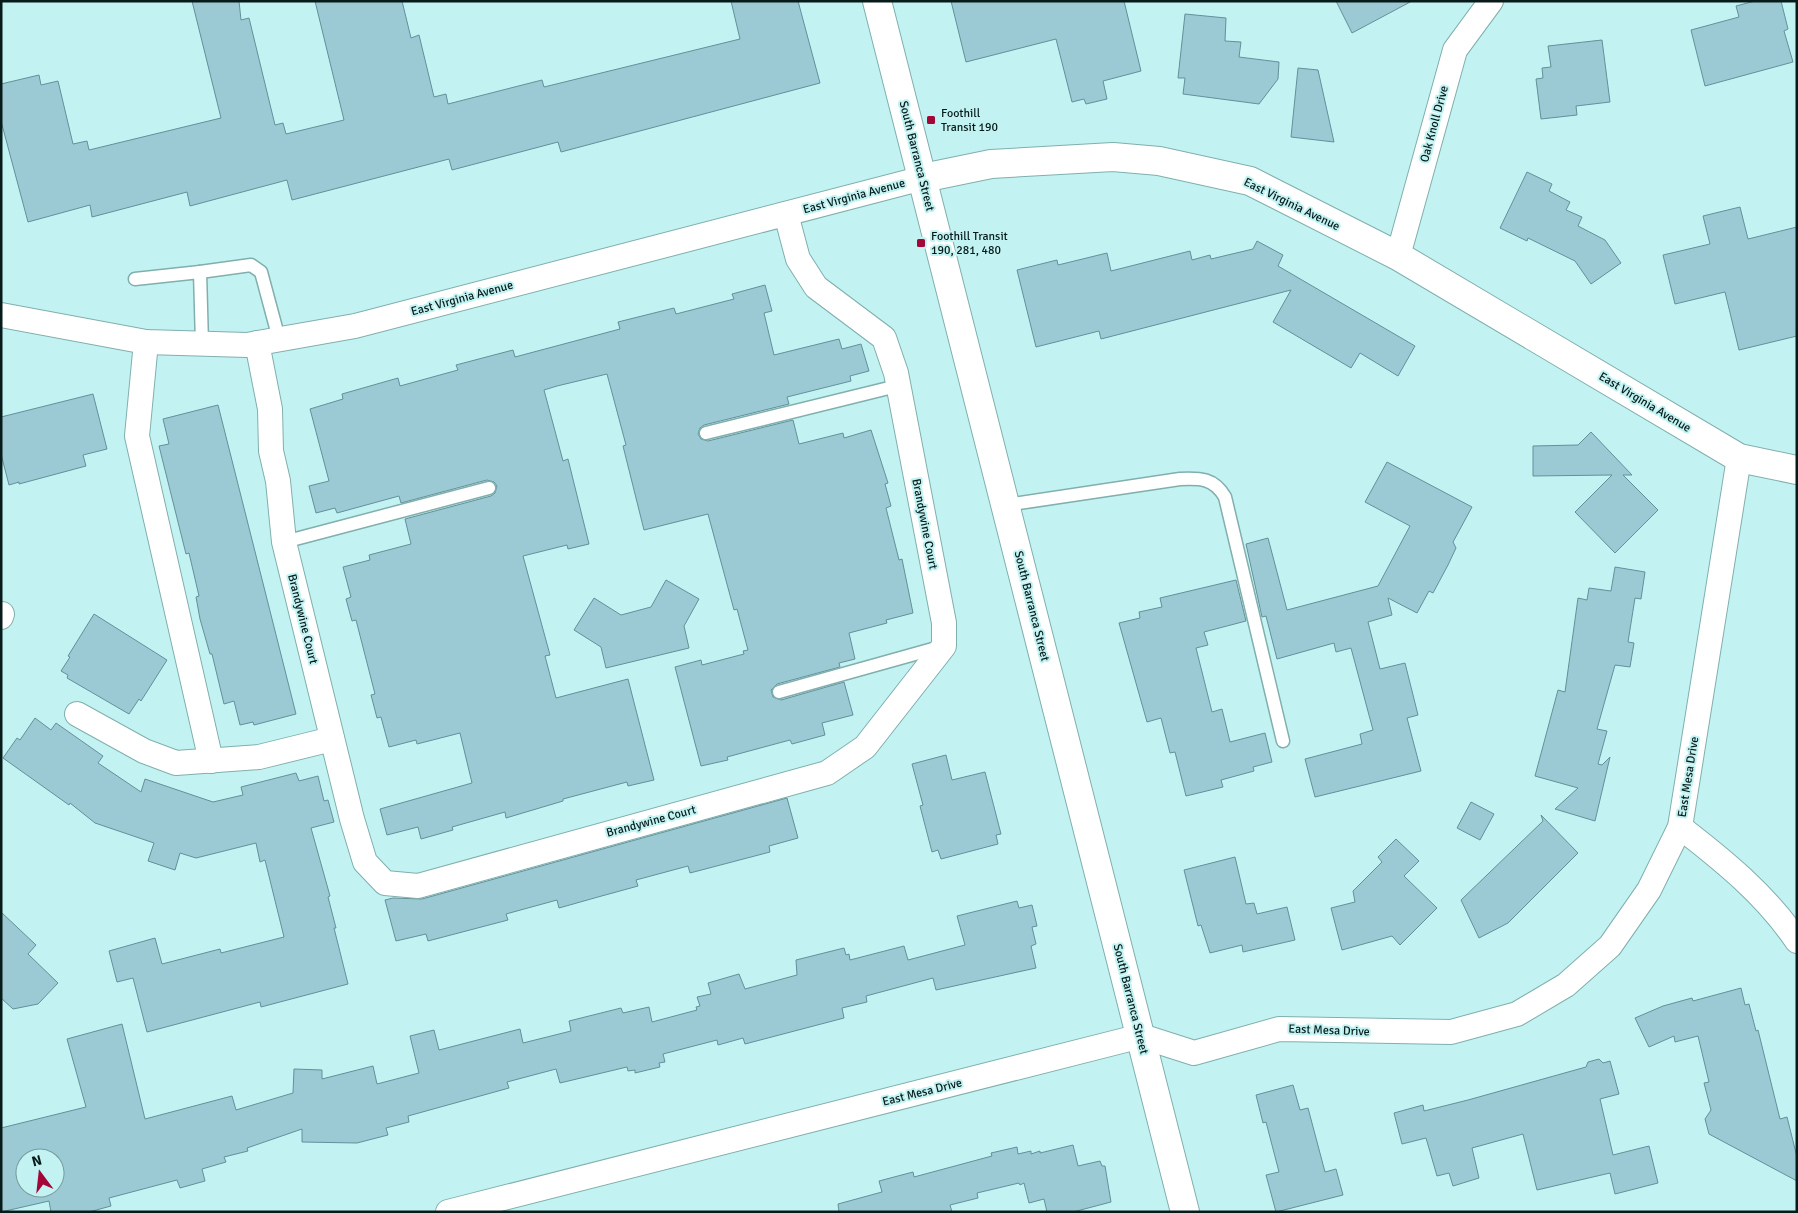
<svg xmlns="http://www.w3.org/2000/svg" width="1798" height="1213" viewBox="0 0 1798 1213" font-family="Signika,sans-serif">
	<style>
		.building { fill: #9bc9d4; stroke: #64909a; fill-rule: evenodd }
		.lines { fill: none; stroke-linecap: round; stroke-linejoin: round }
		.lane-casing { stroke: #80afad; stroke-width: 15 }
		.street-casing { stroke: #80afad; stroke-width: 26 }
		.secondary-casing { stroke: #80afad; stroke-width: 30 }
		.lane { stroke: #fff; stroke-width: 12 }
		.street { stroke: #fff; stroke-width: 24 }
		.secondary { stroke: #fff; stroke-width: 28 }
		.poi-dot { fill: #a30637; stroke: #c2f3f2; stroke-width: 2 }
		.labels { text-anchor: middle; stroke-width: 4; stroke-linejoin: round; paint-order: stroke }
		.poi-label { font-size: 12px; fill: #081b1b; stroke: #c2f3f2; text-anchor: start }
		.street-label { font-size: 12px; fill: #081b1b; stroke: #c2f3f2 }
	</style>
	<rect width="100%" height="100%" fill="#c2f3f2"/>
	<g class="building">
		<path d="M 192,1 L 239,1 L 241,20 L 249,18 L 275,125 L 283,123 L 286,134 L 344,120 L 315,1 L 402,1 L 411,38 L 419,35 L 434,97 L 446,94 L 448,104 L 542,80 L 544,87 L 740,39 L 731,1 L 798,1 L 820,83 L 561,152 L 558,142 L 452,170 L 449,159 L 292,200 L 287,180 L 190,206 L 187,192 L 92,217 L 90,205 L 28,222 L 1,121 L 1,84 L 39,75 L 41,85 L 58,81 L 73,144 L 87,141 L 89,150 L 221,118 Z"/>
		<path d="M 951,1 L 1124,1 L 1141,71 L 1103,81 L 1107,99 L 1086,104 L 1084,99 L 1072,102 L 1056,39 L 966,62 Z"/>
		<path d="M 1336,1 L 1412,1 L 1352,33 Z"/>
		<path d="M 1755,1 L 1781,1 L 1788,29 L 1784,31 L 1793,62 L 1705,86 L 1691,30 L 1739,17 L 1736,6 Z"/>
		<path d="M 1185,14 L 1226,18 L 1225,41 L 1241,42 L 1239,57 L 1279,62 L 1278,79 L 1259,104 L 1183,94 L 1185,78 L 1178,78 Z"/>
		<path d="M 1602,40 L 1610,102 L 1576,106 L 1577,115 L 1541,119 L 1536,79 L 1543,78 L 1542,68 L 1551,67 L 1548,46 Z"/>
		<path d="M 1298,68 L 1318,70 L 1334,142 L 1291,137 Z"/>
		<path d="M 1527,172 L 1552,184 L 1549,191 L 1570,202 L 1566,210 L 1582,217 L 1578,226 L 1605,240 L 1621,263 L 1591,284 L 1575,261 L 1528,238 L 1527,241 L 1500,228 Z"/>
		<path d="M 1740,207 L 1748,239 L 1797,227 L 1797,336 L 1739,350 L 1725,292 L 1675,304 L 1663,255 L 1710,244 L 1703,216 Z"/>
		<path d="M 1257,241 L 1283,255 L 1278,266 L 1415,346 L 1398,376 L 1360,353 L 1351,368 L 1273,322 L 1291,290 L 1101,339 L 1099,331 L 1036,347 L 1017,270 L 1057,260 L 1058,265 L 1107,253 L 1111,271 L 1190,251 L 1192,260 L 1210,255 L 1211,259 L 1253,249 Z"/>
		<path d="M 765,285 L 772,311 L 764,313 L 774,355 L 839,339 L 842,349 L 861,344 L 869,371 L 850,376 L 851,381 L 787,397 L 789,404 L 704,425 L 700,428 L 698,434 L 701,439 L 708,441 L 793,420 L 799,444 L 843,433 L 844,438 L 871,430 L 888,483 L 885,484 L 891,506 L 886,508 L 899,560 L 902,559 L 913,613 L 886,620 L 887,623 L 849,633 L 855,659 L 839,663 L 840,667 L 777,684 L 771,690 L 773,697 L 781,700 L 844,682 L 853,715 L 822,723 L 825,735 L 792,744 L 790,740 L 727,757 L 728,760 L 701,766 L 675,667 L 701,660 L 702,665 L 744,654 L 743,651 L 748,650 L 737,609 L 734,610 L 708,514 L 644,530 L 623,446 L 626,445 L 607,374 L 557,386 L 544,390 L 563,461 L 568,459 L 589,544 L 568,549 L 567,545 L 523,556 L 550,655 L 545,656 L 556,698 L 628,679 L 654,780 L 628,786 L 627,782 L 563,799 L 563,801 L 506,818 L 505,812 L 452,827 L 453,830 L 421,839 L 418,827 L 387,835 L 380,809 L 472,783 L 460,733 L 417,744 L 416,740 L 389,747 L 381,717 L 377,718 L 371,695 L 375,694 L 356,620 L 352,621 L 346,599 L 351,597 L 343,567 L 370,560 L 369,555 L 411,544 L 405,519 L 491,496 L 495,493 L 497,486 L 494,482 L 487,480 L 401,503 L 399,496 L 337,513 L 335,508 L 316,513 L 309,486 L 329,481 L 310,409 L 343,399 L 342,394 L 398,378 L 400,386 L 458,370 L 456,365 L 513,350 L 515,357 L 620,329 L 618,322 L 674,308 L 676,314 L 734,299 L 732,294 Z"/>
		<path d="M 93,394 L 107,449 L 83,455 L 86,466 L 19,484 L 19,482 L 9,485 L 1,454 L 1,417 Z"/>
		<path d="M 218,405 L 296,714 L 254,725 L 253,722 L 240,725 L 234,701 L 224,704 L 212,654 L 210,654 L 200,619 L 196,597 L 199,596 L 189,553 L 186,554 L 159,446 L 169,444 L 163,419 Z"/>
		<path d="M 1591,432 L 1632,475 L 1623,475 L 1658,510 L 1615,553 L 1575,512 L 1612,475 L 1533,476 L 1533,446 L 1578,445 Z"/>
		<path d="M 1387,462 L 1472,507 L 1453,542 L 1456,548 L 1448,565 L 1433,593 L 1429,591 L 1417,613 L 1388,598 L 1392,615 L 1368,622 L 1380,669 L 1405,663 L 1418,715 L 1407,718 L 1421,771 L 1315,797 L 1305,759 L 1362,744 L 1360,734 L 1373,730 L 1351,648 L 1336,652 L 1334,643 L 1277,659 L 1266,616 L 1262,617 L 1246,544 L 1268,538 L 1287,610 L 1378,586 L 1410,526 L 1365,502 Z"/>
		<path d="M 1615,567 L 1645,572 L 1641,599 L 1635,598 L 1628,642 L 1634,643 L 1630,667 L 1615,665 L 1597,729 L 1607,731 L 1598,764 L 1602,765 L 1610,757 L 1595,821 L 1555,809 L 1578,788 L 1535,776 L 1558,690 L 1565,692 L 1578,598 L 1587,600 L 1589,588 L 1611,591 Z"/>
		<path d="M 666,580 L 699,599 L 684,626 L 689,648 L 606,668 L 601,647 L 574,630 L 594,598 L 621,615 L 651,607 Z"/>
		<path d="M 1236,580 L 1246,621 L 1204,632 L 1208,645 L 1196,648 L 1212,712 L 1222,709 L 1230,742 L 1265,733 L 1272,762 L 1253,767 L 1254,771 L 1221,780 L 1223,787 L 1186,796 L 1175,752 L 1170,753 L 1161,718 L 1147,722 L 1119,623 L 1140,618 L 1139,612 L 1162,607 L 1160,598 Z"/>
		<path d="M 94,614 L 167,660 L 141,701 L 139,699 L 129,714 L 67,678 L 68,675 L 61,671 L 70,657 L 68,656 Z"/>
		<path d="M 35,718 L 51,730 L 56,723 L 103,756 L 98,763 L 141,792 L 145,779 L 213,802 L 243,795 L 241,787 L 296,773 L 299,781 L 318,776 L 324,801 L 328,800 L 334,822 L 311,828 L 330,896 L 328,897 L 336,928 L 334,928 L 348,984 L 261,1007 L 260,1002 L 147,1032 L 133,978 L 117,982 L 109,951 L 155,938 L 162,964 L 220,949 L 221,953 L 284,937 L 265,860 L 260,862 L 256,843 L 196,858 L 180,853 L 175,870 L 148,861 L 154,843 L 95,823 L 70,803 L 69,805 L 3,758 L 17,738 L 20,740 Z"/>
		<path d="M 946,755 L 952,780 L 985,772 L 1001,834 L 996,835 L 998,844 L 941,859 L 938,850 L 932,852 L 920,806 L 923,805 L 912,764 Z"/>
		<path d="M 787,798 L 798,838 L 769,846 L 770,852 L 690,873 L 688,866 L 636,880 L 638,886 L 598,897 L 559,908 L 557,900 L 506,914 L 508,920 L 428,941 L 426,934 L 396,941 L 385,900 L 393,898 L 422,899 Z"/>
		<path d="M 1471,802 L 1494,814 L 1480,840 L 1457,828 Z"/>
		<path d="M 1541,815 L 1578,853 L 1508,923 L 1479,938 L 1461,900 L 1543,821 Z"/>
		<path d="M 1396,839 L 1419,861 L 1404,876 L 1437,908 L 1400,945 L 1392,936 L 1342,950 L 1331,908 L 1355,902 L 1353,891 L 1382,862 L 1378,857 Z"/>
		<path d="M 1235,857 L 1246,904 L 1254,903 L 1257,914 L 1287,907 L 1295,940 L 1243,952 L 1242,945 L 1210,953 L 1201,925 L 1198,926 L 1184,870 Z"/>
		<path d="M 1017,901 L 1019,908 L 1032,905 L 1037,926 L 1032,927 L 1036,944 L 1031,946 L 1036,968 L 936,990 L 933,978 L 866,996 L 867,1002 L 842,1008 L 844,1018 L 745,1044 L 743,1038 L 718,1045 L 717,1040 L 663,1054 L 665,1062 L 659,1063 L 660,1067 L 635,1073 L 635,1070 L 628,1071 L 627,1067 L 560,1083 L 556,1069 L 507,1082 L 509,1088 L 408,1116 L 409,1122 L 386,1128 L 388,1135 L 357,1143 L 302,1142 L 302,1129 L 247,1148 L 248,1151 L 224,1157 L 226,1162 L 202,1169 L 205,1181 L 180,1188 L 177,1180 L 109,1198 L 111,1206 L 89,1212 L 51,1212 L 49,1201 L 1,1212 L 1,1128 L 86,1107 L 67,1039 L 122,1024 L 145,1119 L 232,1096 L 236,1110 L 293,1093 L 294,1069 L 322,1070 L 322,1079 L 373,1066 L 377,1084 L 419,1073 L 410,1036 L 434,1030 L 439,1050 L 520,1029 L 523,1043 L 571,1031 L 569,1021 L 621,1008 L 623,1013 L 649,1007 L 652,1022 L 697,1010 L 696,1007 L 700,1006 L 697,997 L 711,994 L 708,983 L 739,974 L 745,989 L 797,975 L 796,960 L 844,948 L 846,955 L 849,954 L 850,960 L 904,946 L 908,960 L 965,945 L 957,916 ZM 25,1158 L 55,1158 L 55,1188 L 25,1188 Z"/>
		<path d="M 1,912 L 36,945 L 28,954 L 58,983 L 38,1004 L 13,1009 L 1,998 Z"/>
		<path d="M 1741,988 L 1745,1005 L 1749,1004 L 1756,1031 L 1758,1030 L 1780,1119 L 1787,1117 L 1797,1157 L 1797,1181 L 1709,1134 L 1705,1119 L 1711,1110 L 1704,1083 L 1709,1082 L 1698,1036 L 1675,1042 L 1674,1036 L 1649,1047 L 1635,1018 L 1663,1006 L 1692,998 L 1693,1001 Z"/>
		<path d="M 1599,1059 L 1603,1063 L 1610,1061 L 1619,1094 L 1600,1099 L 1613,1155 L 1649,1146 L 1658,1183 L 1615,1194 L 1610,1173 L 1537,1190 L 1523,1134 L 1472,1148 L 1479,1178 L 1453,1186 L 1449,1173 L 1437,1176 L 1426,1138 L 1402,1144 L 1394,1113 L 1423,1105 L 1424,1111 L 1468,1100 L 1586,1067 L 1588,1062 Z"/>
		<path d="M 1293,1085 L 1300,1110 L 1308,1108 L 1325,1172 L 1336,1169 L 1343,1195 L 1276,1212 L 1266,1175 L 1279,1172 L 1266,1122 L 1263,1123 L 1256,1095 Z"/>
		<path d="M 1073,1145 L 1078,1166 L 1100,1161 L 1102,1166 L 1105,1166 L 1111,1202 L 1073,1212 L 1047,1212 L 1044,1199 L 1029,1203 L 1024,1183 L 1020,1185 L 1019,1183 L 977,1193 L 978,1198 L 950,1205 L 952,1212 L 839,1212 L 838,1204 L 882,1192 L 879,1181 L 913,1172 L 914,1177 L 992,1156 L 991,1153 L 1017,1147 L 1018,1154 L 1031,1151 L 1031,1154 L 1040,1151 L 1040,1153 Z"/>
	</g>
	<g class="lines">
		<defs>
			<g id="lane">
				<path d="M 200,272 L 251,265 L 261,272 L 279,339"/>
				<path d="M 135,279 L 200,272 L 202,344"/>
				<path d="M 706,433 L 897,386"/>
				<path d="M 1006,505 L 1180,479 C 1200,478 1214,478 1225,497 L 1283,741"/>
				<path d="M 284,542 L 489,488"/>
				<path d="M 779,692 L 940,647"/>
			</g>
			<g id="street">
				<path d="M 1398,256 L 1455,50 L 1491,1"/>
				<path d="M 1,315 L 146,342 L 247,345 L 355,326 L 923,178"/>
				<path d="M 146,342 L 137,436 L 211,761"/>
				<path d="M 257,343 L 270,409 L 271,451 L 278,481 L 284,542 L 352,819 L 365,862 L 385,883 L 418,886 L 827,773 L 865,747 L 944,646 L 944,623 L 896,373 L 884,338 L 816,287 L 798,259 L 786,214"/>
				<path d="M 1,617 L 2,614"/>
				<path d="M 77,714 L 144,751 L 176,763 L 259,757 L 332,739"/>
				<path d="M 1680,827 C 1724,861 1766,895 1797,941"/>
				<path d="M 448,1212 L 1141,1036 L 1194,1053 L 1279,1029 L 1451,1032 L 1517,1014 L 1566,985 L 1610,946 L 1649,890 L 1680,827 L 1739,458"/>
			</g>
			<g id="secondary">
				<path d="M 877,1 L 1185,1212"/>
				<path d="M 923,178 L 991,164 L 1113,157 L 1159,161 L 1250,181 L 1398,256 L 1739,458 L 1797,470"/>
			</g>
		</defs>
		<use href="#lane" class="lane-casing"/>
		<use href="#street" class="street-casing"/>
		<use href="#secondary" class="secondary-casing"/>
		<use href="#lane" class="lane"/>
		<use href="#street" class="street"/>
		<use href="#secondary" class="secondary"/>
	</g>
	<g class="poi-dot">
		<rect x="926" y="115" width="10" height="10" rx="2.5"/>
		<rect x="916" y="238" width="10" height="10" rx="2.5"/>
	</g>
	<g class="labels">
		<g class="poi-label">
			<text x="941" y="117">Foothill<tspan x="941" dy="14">Transit 190</tspan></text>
			<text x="931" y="240">Foothill Transit<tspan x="931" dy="14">190, 281, 480</tspan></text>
		</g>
		<g class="street-label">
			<text transform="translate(1434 124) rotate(-75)" y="4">Oak Knoll Drive</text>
			<text transform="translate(917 156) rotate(76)" y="4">South Barranca Street</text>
			<text transform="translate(854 196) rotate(-15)" y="4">East Virginia Avenue</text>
			<text transform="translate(1292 204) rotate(26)" y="4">East Virginia Avenue</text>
			<text transform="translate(462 298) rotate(-15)" y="4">East Virginia Avenue</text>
			<text transform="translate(1645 402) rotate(31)" y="4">East Virginia Avenue</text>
			<text transform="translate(925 524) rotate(79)" y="4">Brandywine Court</text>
			<text transform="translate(1032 606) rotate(76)" y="4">South Barranca Street</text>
			<text transform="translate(303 619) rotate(76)" y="4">Brandywine Court</text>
			<text transform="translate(1688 777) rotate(-81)" y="4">East Mesa Drive</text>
			<text transform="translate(651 821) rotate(-15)" y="4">Brandywine Court</text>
			<text transform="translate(1131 999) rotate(76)" y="4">South Barranca Street</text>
			<text transform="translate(1329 1030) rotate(2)" y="4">East Mesa Drive</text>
			<text transform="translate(922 1092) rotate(-14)" y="4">East Mesa Drive</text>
		</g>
	</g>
	<rect width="1798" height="1213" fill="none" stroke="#081b1b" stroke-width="5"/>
	<g transform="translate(40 1173) rotate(345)"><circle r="24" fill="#c2f3f2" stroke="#789d9c"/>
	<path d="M0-4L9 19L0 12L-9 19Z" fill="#a30637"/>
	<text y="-8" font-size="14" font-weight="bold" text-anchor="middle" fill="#081b1b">N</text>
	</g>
</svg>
